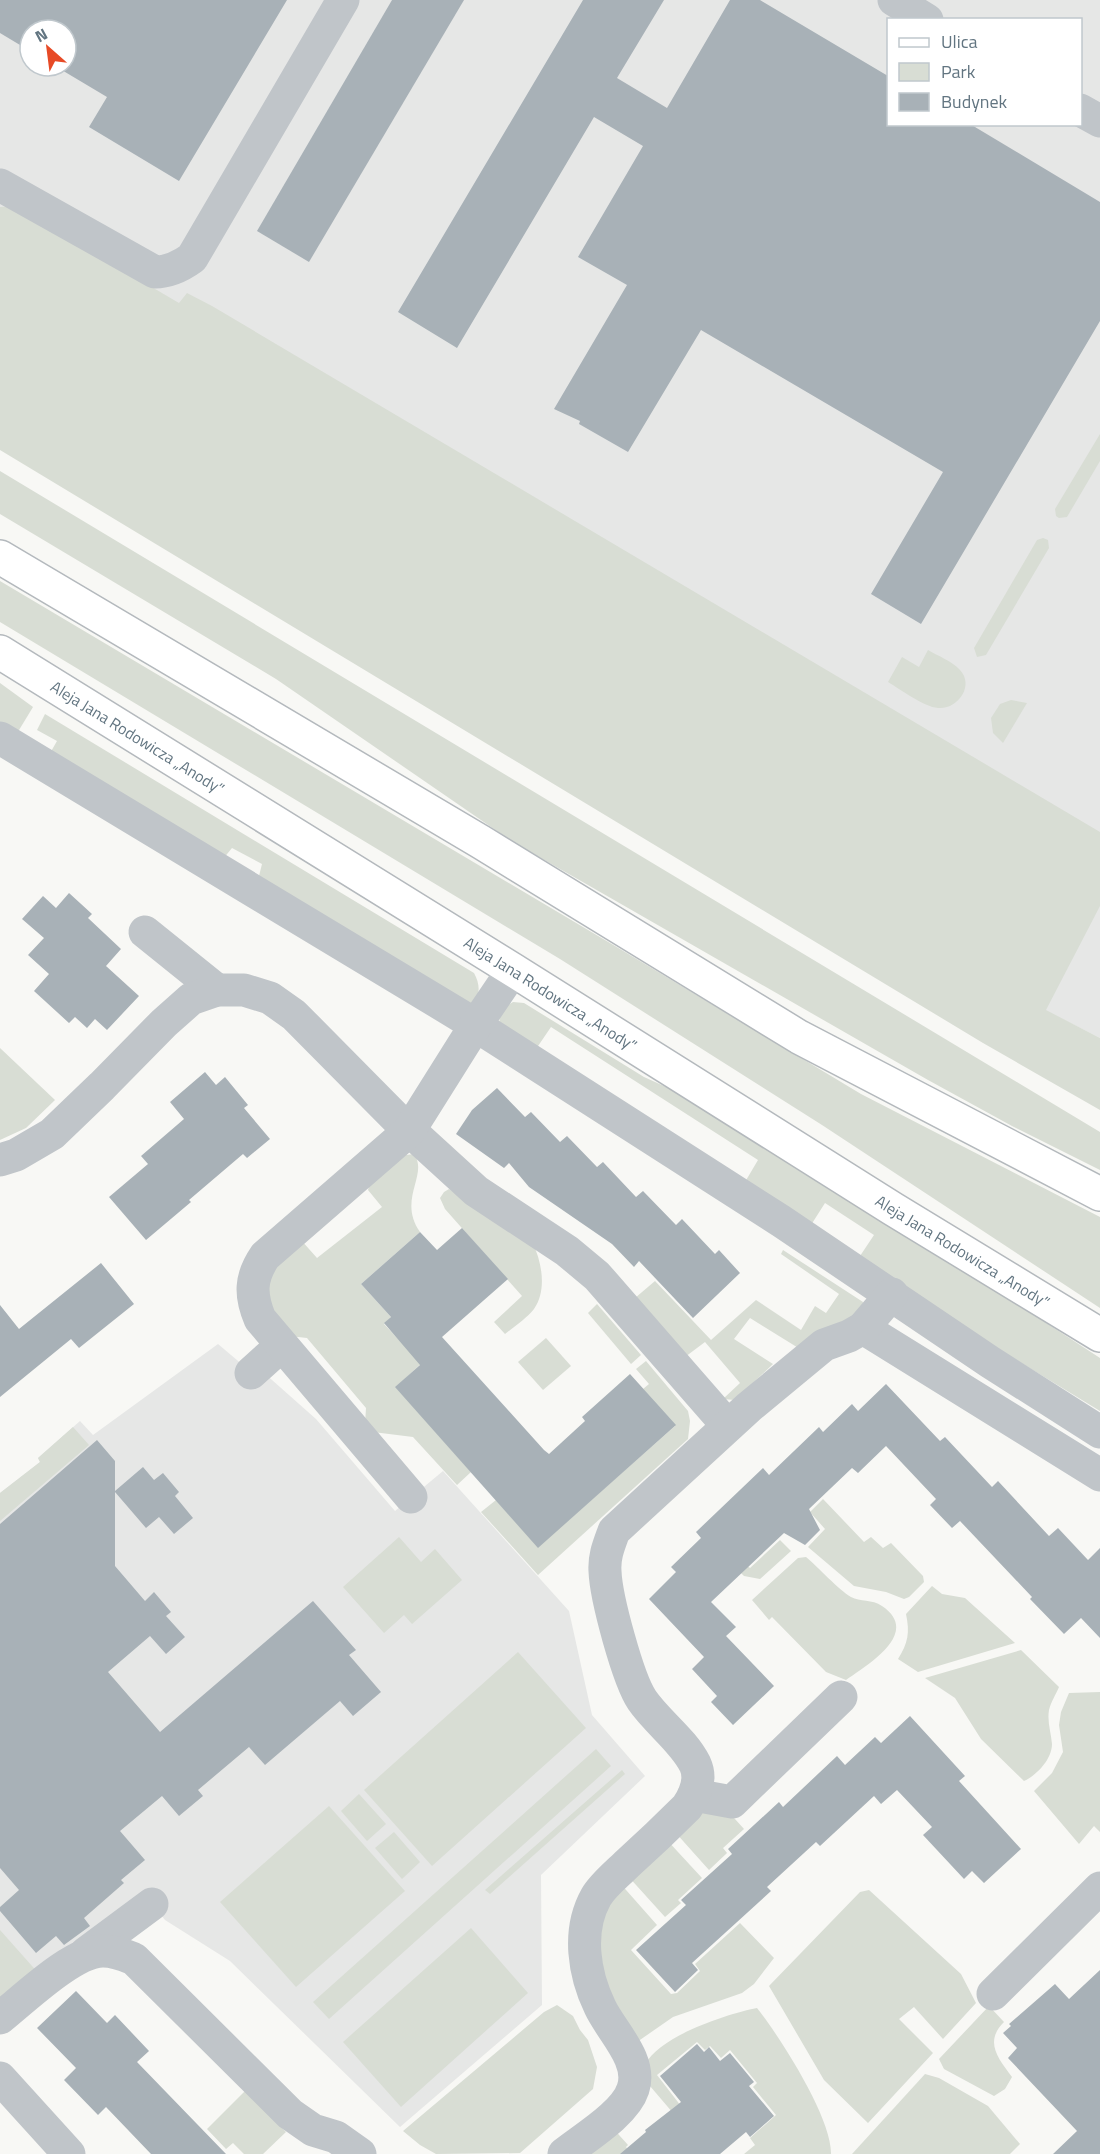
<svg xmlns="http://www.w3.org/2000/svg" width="1100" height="2154" viewBox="0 0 1100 2154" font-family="'Titillium Web',sans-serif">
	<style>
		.built { fill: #e6e7e6; fill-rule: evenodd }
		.green { fill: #d8ddd4 }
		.building { fill: #a8b1b7 }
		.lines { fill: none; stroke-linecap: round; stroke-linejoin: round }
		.major-casing { stroke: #b4b9bd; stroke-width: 36 }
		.minor { stroke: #c0c5c9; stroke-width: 33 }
		.major { stroke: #fff; stroke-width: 33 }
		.labels { text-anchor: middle; stroke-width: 6; stroke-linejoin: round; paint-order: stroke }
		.street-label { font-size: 16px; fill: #627581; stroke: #fff }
	</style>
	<rect width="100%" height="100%" fill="#f8f8f5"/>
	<g class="built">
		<path d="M 0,0 L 1100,0 L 1100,1038 L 771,872 L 0,404 ZM 888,20 L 1080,20 L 1080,124 L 888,124 ZM 30,30 L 66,30 L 66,66 L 30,66 Z"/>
		<path d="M 218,1344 L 244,1366 L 263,1372 L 316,1419 L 395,1511 L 443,1471 L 569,1611 L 592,1715 L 645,1776 L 541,1875 L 542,2005 L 400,2127 L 230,1961 L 165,1920 L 145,1895 L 0,2004 L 0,1493 L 40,1462 L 38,1458 L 80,1421 L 93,1435 Z"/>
	</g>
	<g class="green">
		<path d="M 14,206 L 179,303 L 187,293 L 212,306 L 1100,832 L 1100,906 L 1046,1010 L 1100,1038 L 1100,1110 L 983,1043 L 0,450 L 0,207 Z"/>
		<path d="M 1100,434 L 1100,461 L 1067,517 L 1059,518 L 1056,516 L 1055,509 Z"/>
		<path d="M 0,471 L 1100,1132 L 1100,1170 L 1012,1126 L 928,1080 L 513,842 L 276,679 L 0,514 Z"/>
		<path d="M 1043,538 L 1048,540 L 1049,548 L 986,655 L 977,657 L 974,648 L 1037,540 Z"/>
		<path d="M 0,581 L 615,946 L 861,1094 L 1100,1217 L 1100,1308 L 822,1125 L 560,959 L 0,622 Z"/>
		<path d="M 928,650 C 938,656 952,661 960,670 C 975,686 957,710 938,708 C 924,707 900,689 888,682 L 902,657 L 919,667 Z"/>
		<path d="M 0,683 L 33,707 L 16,735 L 0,725 Z"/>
		<path d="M 1011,700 L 1027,703 L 1003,743 L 993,733 L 991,718 L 1000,704 Z"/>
		<path d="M 45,714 L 474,973 C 482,988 479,997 470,1010 L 258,880 L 262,864 L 232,848 L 223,859 L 49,755 L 57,741 L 37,730 Z"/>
		<path d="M 513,1002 L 524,1003 L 644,1077 L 728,1115 L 1100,1358 L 1100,1411 L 1008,1355 L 860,1256 L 874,1235 L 825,1203 L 811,1225 L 745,1182 L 758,1160 L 551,1027 L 536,1049 L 500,1026 L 499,1014 L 508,1005 Z"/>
		<path d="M 0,1048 L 55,1100 L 26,1128 L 0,1140 Z"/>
		<path d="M 414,1154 C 429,1175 397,1199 420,1232 L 361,1284 L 391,1317 L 384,1324 L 398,1339 L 426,1359 L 396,1387 L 471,1472 L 457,1485 L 413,1437 L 373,1432 L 365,1424 L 366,1408 L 307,1338 L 289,1336 L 267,1305 L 269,1273 L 301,1240 L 317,1258 L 382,1207 L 368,1190 L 370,1183 L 406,1155 Z"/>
		<path d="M 449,1189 L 533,1244 C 542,1262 547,1291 534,1309 C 527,1318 515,1326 505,1334 L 494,1322 L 522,1296 L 445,1209 L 440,1198 L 444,1192 Z"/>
		<path d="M 783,1250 L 863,1302 L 862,1313 L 800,1349 L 750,1318 L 734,1339 L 773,1364 L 735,1400 L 723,1399 L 740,1383 L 705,1342 L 685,1357 L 635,1298 L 655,1281 L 711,1340 L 756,1300 L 801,1330 L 815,1306 L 826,1313 L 839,1294 L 781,1254 Z"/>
		<path d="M 597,1304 L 641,1355 L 631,1364 L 588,1313 Z"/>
		<path d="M 546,1338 L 571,1366 L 543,1390 L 518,1362 Z"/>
		<path d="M 646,1361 L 688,1411 L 690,1421 L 688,1439 L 538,1575 L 481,1512 L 496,1500 L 538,1547 L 675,1426 L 643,1389 L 649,1384 L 636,1369 Z"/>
		<path d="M 73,1427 L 89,1445 L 0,1521 L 0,1493 L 40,1462 L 38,1458 Z"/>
		<path d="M 823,1499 L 864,1542 L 871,1537 L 883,1548 L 891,1543 L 923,1576 L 924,1582 L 909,1597 L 904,1599 L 886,1592 L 854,1586 L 808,1547 L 825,1529 L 810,1512 Z"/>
		<path d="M 399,1537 L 421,1562 L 435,1549 L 462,1580 L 412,1624 L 404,1615 L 384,1633 L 343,1587 Z"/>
		<path d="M 780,1540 L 791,1551 L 760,1579 L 744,1576 L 735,1567 L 742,1561 L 750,1568 Z"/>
		<path d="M 806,1557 C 818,1567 839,1590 851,1597 C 860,1602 872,1599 882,1606 C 922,1633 867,1665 846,1680 L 826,1672 L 772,1617 L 769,1620 L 752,1600 L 798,1558 Z"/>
		<path d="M 932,1586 L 942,1594 L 965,1598 L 1015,1643 L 918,1672 L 898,1659 C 908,1643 910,1633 906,1614 Z"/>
		<path d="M 1021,1650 L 1059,1687 C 1056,1694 1051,1702 1049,1710 C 1047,1722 1051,1732 1052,1744 C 1052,1759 1037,1775 1024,1781 L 981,1739 L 955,1698 L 925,1678 Z"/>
		<path d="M 518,1652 L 586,1728 L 432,1866 L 364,1790 Z"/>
		<path d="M 1100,1692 L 1100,1832 L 1094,1826 L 1079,1844 L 1034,1791 L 1052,1773 L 1063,1752 L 1059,1725 L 1061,1712 L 1069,1693 Z"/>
		<path d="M 596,1749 L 611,1766 L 329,2019 L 313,2002 Z"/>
		<path d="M 622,1770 L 625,1774 L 490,1894 L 485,1890 Z"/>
		<path d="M 359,1794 L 386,1824 L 367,1841 L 341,1811 Z"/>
		<path d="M 706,1803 L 725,1808 L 744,1829 L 723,1848 L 727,1853 L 709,1870 L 675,1832 Z"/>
		<path d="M 329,1806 L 405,1891 L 296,1987 L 220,1902 Z"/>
		<path d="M 394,1832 L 420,1862 L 402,1879 L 375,1848 Z"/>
		<path d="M 666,1839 L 702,1878 L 678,1900 L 681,1903 L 665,1917 L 627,1875 Z"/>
		<path d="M 619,1882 L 657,1925 L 631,1950 L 671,1994 L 677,1993 L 700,1971 L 695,1964 L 740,1923 L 774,1958 L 754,1984 L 742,1993 L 673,2017 L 637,2042 L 603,1984 L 599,1922 Z"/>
		<path d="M 869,1890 L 961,1974 L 976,2003 L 943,2039 L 914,2007 L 899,2019 L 933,2053 L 868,2123 L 824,2080 L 769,1986 L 860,1892 Z"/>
		<path d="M 471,1928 L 528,1993 L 401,2107 L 343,2042 Z"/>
		<path d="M 0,1930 L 40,1975 L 0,2004 Z"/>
		<path d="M 557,2005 L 573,2016 L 580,2030 L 588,2040 L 597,2067 L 593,2089 L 520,2153 L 436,2154 L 420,2145 L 403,2131 L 544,2012 Z"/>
		<path d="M 989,2006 L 1004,2022 C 984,2042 998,2058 1012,2077 L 1005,2089 L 994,2096 L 944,2069 L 939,2059 Z"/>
		<path d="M 757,2008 C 780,2037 832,2118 831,2154 L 744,2154 L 755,2145 L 750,2138 L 776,2115 L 753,2087 L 757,2083 L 730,2050 L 721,2058 L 710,2046 L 705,2050 L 697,2042 L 657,2075 L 681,2106 L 673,2113 L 644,2079 C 644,2074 643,2069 645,2065 C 659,2036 727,2014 757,2008 Z"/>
		<path d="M 925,2074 L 939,2078 L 988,2106 L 1020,2144 L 1010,2154 L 852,2154 Z"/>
		<path d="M 245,2091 L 286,2132 L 263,2154 L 244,2154 L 233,2143 L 226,2149 L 207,2129 Z"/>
		<path d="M 611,2126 L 628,2145 L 626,2147 L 629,2151 L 626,2154 L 577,2154 Z"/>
	</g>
	<g class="building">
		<path d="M 0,0 L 287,0 L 179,181 L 89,127 L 107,97 L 55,66 L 66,66 L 66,30 L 30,30 L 30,51 L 0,33 Z"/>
		<path d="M 392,0 L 464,0 L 309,262 L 257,231 Z"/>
		<path d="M 583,0 L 664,0 L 617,78 L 667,108 L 730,0 L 760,0 L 888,76 L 888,124 L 970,124 L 1100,202 L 1100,321 L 921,624 L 871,594 L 943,472 L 701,330 L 628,452 L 579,424 L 580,421 L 554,409 L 627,285 L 578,257 L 643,146 L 594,117 L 457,348 L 398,312 Z"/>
		<path d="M 69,893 L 92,914 L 88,918 L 121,949 L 106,966 L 139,996 L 107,1030 L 95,1019 L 87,1028 L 75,1017 L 69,1023 L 34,991 L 49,974 L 28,955 L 44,938 L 22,919 L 43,896 L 56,908 Z"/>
		<path d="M 205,1072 L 216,1085 L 225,1077 L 248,1105 L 244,1108 L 270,1139 L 247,1158 L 243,1154 L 189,1200 L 191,1202 L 146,1240 L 109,1197 L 148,1164 L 141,1156 L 184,1119 L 170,1102 Z"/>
		<path d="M 497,1088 L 525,1117 L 531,1112 L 560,1142 L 567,1136 L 597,1167 L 603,1162 L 636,1197 L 643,1191 L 676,1225 L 682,1219 L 715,1254 L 719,1250 L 740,1273 L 693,1318 L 639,1261 L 634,1267 L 612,1244 L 529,1187 L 509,1163 L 504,1168 L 456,1134 L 472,1110 Z"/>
		<path d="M 462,1228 L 508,1279 L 442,1337 L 544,1450 L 549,1454 L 585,1421 L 582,1417 L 630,1374 L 676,1425 L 538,1548 L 395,1387 L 420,1365 L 384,1323 L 391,1317 L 361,1284 L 420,1232 L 437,1250 Z"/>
		<path d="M 101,1263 L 134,1304 L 79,1348 L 71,1339 L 0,1397 L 0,1305 L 19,1329 Z"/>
		<path d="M 886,1384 L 940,1441 L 945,1437 L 992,1487 L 998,1481 L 1049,1536 L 1058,1528 L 1088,1560 L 1100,1548 L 1100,1638 L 1081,1618 L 1064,1634 L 1030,1599 L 1032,1597 L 960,1521 L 952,1528 L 930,1505 L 936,1499 L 886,1446 L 858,1473 L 852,1468 L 809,1509 L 820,1530 L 805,1545 L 784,1533 L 711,1602 L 736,1627 L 726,1636 L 774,1686 L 733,1725 L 711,1702 L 717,1696 L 692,1669 L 704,1657 L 649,1599 L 676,1572 L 671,1567 L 701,1538 L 696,1532 L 763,1468 L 769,1475 L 819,1427 L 823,1432 L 852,1404 L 858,1411 Z"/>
		<path d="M 97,1440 L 115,1461 L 115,1491 L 143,1467 L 154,1480 L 163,1473 L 179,1492 L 175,1496 L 193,1518 L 174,1534 L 159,1517 L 146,1528 L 115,1492 L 115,1566 L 145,1601 L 154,1592 L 171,1612 L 166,1616 L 185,1637 L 166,1654 L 150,1636 L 108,1672 L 160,1732 L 313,1601 L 356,1650 L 349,1655 L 381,1692 L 353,1716 L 340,1701 L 265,1765 L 249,1747 L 198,1790 L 203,1796 L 179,1816 L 162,1796 L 120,1831 L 145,1860 L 121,1880 L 124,1883 L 84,1918 L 90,1926 L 64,1945 L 56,1936 L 36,1953 L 0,1911 L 0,1907 L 19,1890 L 0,1868 L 0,1524 Z"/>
		<path d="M 910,1716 L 965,1776 L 959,1781 L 1021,1849 L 984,1883 L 972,1871 L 964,1879 L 923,1835 L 932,1827 L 897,1790 L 881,1804 L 874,1796 L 820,1846 L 816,1842 L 767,1887 L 771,1891 L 692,1963 L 698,1970 L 675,1992 L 636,1950 L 686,1905 L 681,1900 L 732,1854 L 728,1849 L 779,1802 L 783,1807 L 837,1756 L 845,1765 L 875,1737 L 881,1743 Z"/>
		<path d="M 1100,1970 L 1100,2154 L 1053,2154 L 1077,2131 L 1008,2058 L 1017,2048 L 1003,2033 L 1011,2026 L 1009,2024 L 1055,1984 L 1069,1999 Z"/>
		<path d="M 76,1991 L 107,2023 L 115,2015 L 149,2051 L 137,2062 L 226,2154 L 151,2154 L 106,2107 L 98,2115 L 64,2080 L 76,2068 L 37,2028 Z"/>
		<path d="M 697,2044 L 704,2052 L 709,2047 L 720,2061 L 730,2053 L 754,2082 L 749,2086 L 774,2116 L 750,2137 L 746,2132 L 720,2154 L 620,2154 L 646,2132 L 645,2130 L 681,2102 L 660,2076 Z"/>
	</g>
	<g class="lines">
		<defs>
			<g id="major">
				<path d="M 0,557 L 481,842 L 799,1037 L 1100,1194"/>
				<path id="s1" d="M 0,652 L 513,970 L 893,1209 L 1100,1335"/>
			</g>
		</defs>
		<use href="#major" class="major-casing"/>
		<g class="minor">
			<path d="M 894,0 L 927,20"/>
			<path d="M 1080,110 L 1100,121"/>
			<path d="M 0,185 L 155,272 C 169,272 181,266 192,258 L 343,0"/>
			<path d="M 0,738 L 461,1016 L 781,1221 L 990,1362 L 1100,1432"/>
			<path d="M 145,932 L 217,990"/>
			<path d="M 0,1160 L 16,1155 L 52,1134 L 102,1086 L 164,1023 L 191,999 L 217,990 L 244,990 L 270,998 L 294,1015 L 396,1118 L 476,1191 L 567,1251 L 597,1276 L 727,1425"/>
			<path d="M 863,1328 L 1100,1475"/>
			<path d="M 251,1373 L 281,1346"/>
			<path d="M 411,1497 L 260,1319 C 250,1295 250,1278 265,1256 L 409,1131 L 475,1026 L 513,970"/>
			<path d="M 694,1795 L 732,1802 L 841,1697"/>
			<path d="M 86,1953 L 152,1904"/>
			<path d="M 993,1994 L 1100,1888"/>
			<path d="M 0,2018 C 24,1999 73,1951 103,1951 C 115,1951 124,1955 134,1959 L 290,2114 L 313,2130 L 336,2137 L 360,2154"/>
			<path d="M 0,2078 L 69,2154"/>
			<path d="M 564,2154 C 584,2138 625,2114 633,2089 C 643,2060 611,2031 600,2007 C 584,1974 577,1931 596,1897 C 603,1885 617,1874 627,1864 C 647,1846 667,1827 687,1807 C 695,1795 702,1779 695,1764 C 683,1740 657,1722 642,1700 C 628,1679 606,1598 605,1571 C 604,1556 609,1545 614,1531 L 749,1407 L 824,1345 L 849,1336 L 863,1328 L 892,1294"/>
		</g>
		<use href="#major" class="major"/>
	</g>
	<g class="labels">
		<g class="street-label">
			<text dy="6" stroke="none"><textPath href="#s1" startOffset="162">Aleja Jana Rodowicza „Anody”</textPath></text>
			<text dy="6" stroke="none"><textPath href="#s1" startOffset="648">Aleja Jana Rodowicza „Anody”</textPath></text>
			<text dy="6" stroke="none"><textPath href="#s1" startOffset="1134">Aleja Jana Rodowicza „Anody”</textPath></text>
		</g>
	</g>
	<rect x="887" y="18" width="195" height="108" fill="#ffffff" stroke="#c0c8cd" stroke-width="1.5"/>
	<rect x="899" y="38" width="30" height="9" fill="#ffffff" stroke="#c0c8cd" stroke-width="1.5"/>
	<text x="941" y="48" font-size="18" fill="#627581">Ulica</text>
	<rect x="899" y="63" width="30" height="18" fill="#d8ddd4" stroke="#c0c8cd" stroke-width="1.5"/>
	<text x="941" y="78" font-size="18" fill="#627581">Park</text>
	<rect x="899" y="93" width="30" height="18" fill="#a8b1b7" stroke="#c0c8cd" stroke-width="1.5"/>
	<text x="941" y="108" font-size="18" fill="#627581">Budynek</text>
	<g transform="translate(48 48) rotate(332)"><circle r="28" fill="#ffffff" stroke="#c0c8cd" stroke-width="1.5"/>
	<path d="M0-4.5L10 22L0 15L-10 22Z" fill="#e74a26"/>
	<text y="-9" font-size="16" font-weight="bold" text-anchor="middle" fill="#627581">N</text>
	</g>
</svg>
